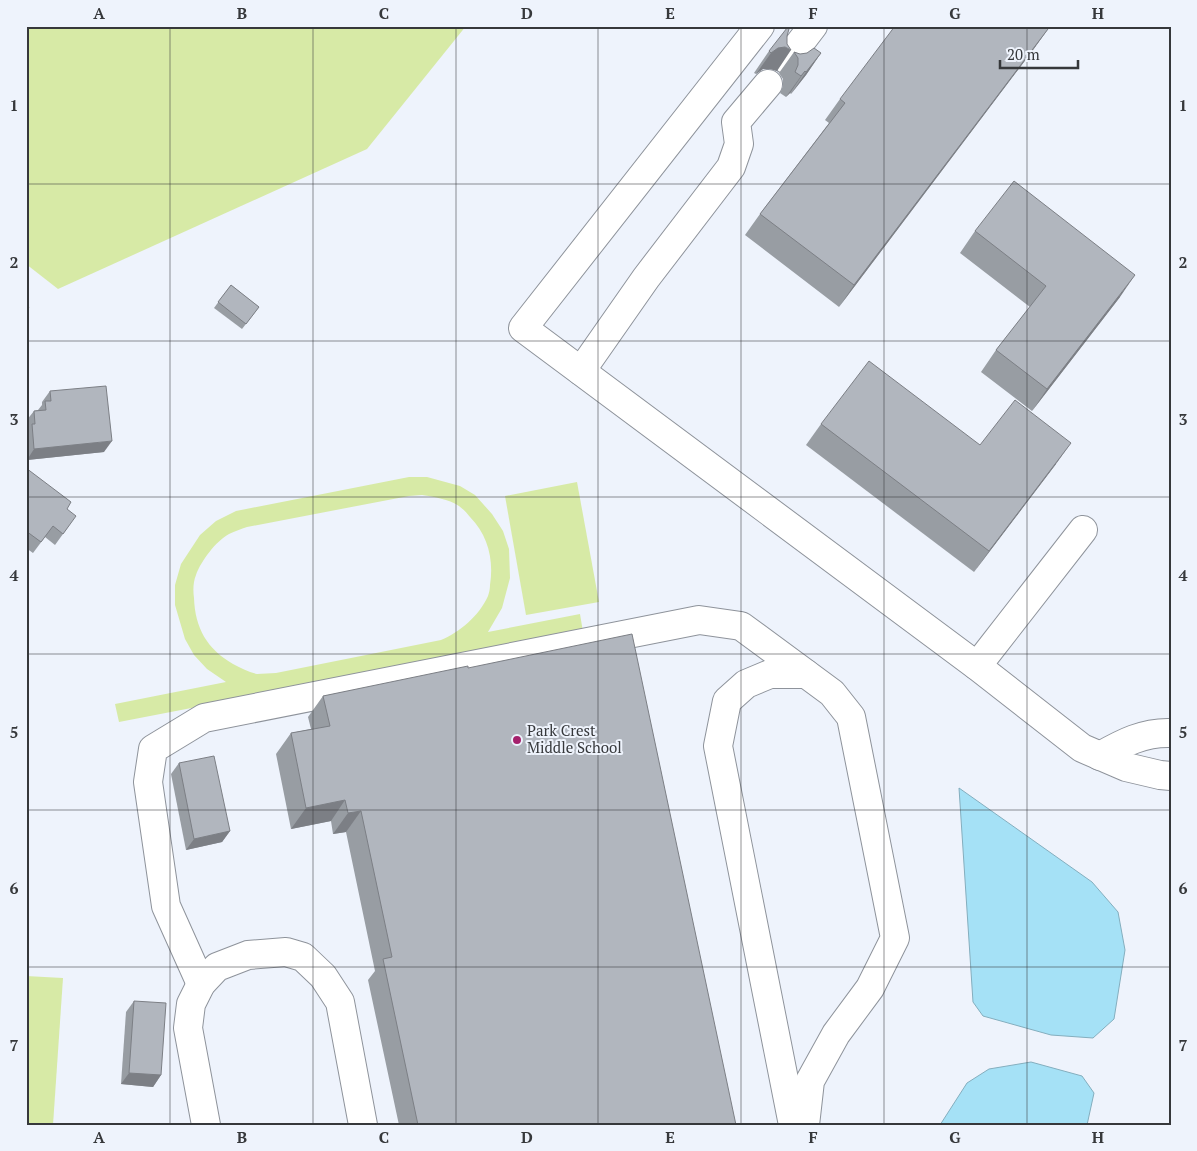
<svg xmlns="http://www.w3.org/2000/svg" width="1197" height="1151" viewBox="0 0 1197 1151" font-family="'PT Serif',serif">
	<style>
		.green { fill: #d7eaa6; fill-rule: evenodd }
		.water { fill: #a5e1f6; stroke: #84aebe }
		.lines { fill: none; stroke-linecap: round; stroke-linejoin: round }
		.minor-casing { stroke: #8e939b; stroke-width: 30 }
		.minor { stroke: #fff; stroke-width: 28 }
		.wall { fill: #989da3 }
		.shaded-wall { fill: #7c7f85 }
		.building { fill: #b1b6be; stroke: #7c7f85 }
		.grid { fill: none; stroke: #36383b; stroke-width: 1; stroke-opacity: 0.55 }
		.poi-dot { fill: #a5206c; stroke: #eef3fc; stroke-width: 2 }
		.labels { text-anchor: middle; stroke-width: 4; stroke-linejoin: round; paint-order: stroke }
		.poi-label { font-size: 15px; fill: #36383b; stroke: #eef3fc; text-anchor: start }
		.neatline { fill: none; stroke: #36383b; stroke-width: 2 }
		.grid-label { font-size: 16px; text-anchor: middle; font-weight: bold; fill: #36383b }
	</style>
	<rect width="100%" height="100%" fill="#eef3fc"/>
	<g class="green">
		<path d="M 26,26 L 466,26 L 367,149 L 58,289 L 26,264 Z"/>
		<path d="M 409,477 L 427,477 L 460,486 L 475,495 L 492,514 L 503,531 L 509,549 L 510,578 L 502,608 L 488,632 L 580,614 L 583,632 L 119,722 L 115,704 L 226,682 L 207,669 L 194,655 L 185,639 L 175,605 L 175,585 L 181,564 L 200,535 L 216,521 L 236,511 ZM 422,495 C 435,497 448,499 459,506 C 463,509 467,513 470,517 C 488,535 494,560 490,585 C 490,589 489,593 488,596 C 479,616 460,632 441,640 L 276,673 C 270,673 263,674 257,674 C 249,672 240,668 233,664 C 207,649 195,628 194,598 C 193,591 193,582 196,575 C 201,561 216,541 229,534 C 235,531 241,529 247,527 L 409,496 Z"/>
		<path d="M 577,482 L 599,602 L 526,615 L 505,496 Z"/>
		<path d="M 26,976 L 63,978 L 53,1125 L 26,1125 Z"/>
	</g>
	<g class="water">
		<path d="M 959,788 L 1092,882 L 1118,912 L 1125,950 L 1114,1019 L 1093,1038 L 1051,1035 L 983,1016 L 973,1002 Z"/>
		<path d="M 1031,1062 L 1082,1076 L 1094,1093 L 1087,1125 L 940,1125 L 967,1083 L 989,1069 Z"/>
	</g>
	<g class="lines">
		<defs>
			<g id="minor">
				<path d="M 760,26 L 523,328 L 977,666 L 1082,748 L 1126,767 L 1160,775 L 1171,776"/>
				<path d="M 787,60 L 813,26"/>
				<path d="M 581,371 L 646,278 L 731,167 L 739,144 L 736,122 L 768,84"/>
				<path d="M 977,666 L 1083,530"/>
				<path d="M 1100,756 C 1123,743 1144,732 1171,733"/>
				<path d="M 201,984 L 166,906 L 148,782 L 153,749 L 204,718 L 699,620 L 741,626 L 832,693 L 851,717 L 895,938 L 870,988 L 836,1034 L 810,1081 L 805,1125"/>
				<path d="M 206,1125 L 188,1028 L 191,1004 L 201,984 L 217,967 L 248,955 L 286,952 L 303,957 L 323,976 L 340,1002 L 363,1125"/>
				<path d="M 793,1125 L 718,746 L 727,701 L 746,684 L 770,674 L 806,674"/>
			</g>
		</defs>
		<use href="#minor" class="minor-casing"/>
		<use href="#minor" class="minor"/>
	</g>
	<g class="wall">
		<path d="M 1048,29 L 1033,50 L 839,307 L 745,235 L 760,214 L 829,123 L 825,120 L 840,99 Z"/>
		<path d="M 787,36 L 777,71 L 770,69 L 763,69 L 756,74 L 754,73 L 769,51 Z"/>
		<path d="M 794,52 L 800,54 L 821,53 L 806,75 L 791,94 L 790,93 L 786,97 L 780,93 L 783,86 L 783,79 L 779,73 Z"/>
		<path d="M 975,231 L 1120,297 L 1032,411 L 981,372 L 996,350 L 1030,307 L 960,253 Z"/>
		<path d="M 231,285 L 259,307 L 242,329 L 214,308 Z"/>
		<path d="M 50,391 L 104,452 L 27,460 L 26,421 L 34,411 L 38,410 L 42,405 L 42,402 Z"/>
		<path d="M 821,424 L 980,445 L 1056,464 L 974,572 L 806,445 Z"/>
		<path d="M 26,468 L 67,509 L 68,527 L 55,545 L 45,537 L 33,553 L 26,548 Z"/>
		<path d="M 468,668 L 736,1125 L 399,1125 L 368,980 L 375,971 L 346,832 L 333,834 L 331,821 L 291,829 L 276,754 L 291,733 L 311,729 L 308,717 L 323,696 Z"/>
		<path d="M 179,763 L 230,831 L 222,842 L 186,850 L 171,774 Z"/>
		<path d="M 134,1001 L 161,1075 L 153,1087 L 121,1084 L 126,1012 Z"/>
	</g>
	<g class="shaded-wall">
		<path d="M 1048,29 L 1033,50 L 839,307 L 854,285 Z"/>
		<path d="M 785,47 L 791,50 L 777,71 L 770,69 L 763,69 L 756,74 L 771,53 L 778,48 Z"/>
		<path d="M 821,53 L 806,75 L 791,94 L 806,72 Z"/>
		<path d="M 805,71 L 790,93 L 786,97 L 801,76 Z"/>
		<path d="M 1135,275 L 1120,297 L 1032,411 L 1047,389 Z"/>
		<path d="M 112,441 L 104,452 L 27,460 L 34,449 Z"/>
		<path d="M 1071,443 L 1056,464 L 974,572 L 989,551 Z"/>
		<path d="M 345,800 L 331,821 L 291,829 L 306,808 Z"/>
		<path d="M 361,811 L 346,832 L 333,834 L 348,813 Z"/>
		<path d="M 230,831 L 222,842 L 186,850 L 194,839 Z"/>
		<path d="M 129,1073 L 161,1075 L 153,1087 L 121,1084 Z"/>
	</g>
	<g class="building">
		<path d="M 895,26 L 1045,26 L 1048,29 L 854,285 L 760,214 L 845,103 L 840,99 Z"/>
		<path d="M 787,28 L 789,29 L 787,36 L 787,44 L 791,50 L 785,47 L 778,48 L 771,53 L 769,51 Z"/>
		<path d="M 814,48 L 821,53 L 806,72 L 805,71 L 801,76 L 795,72 L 798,65 L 798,58 L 794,52 L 800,54 L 807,53 Z"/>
		<path d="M 1014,181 L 1135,275 L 1047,389 L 996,350 L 1046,286 L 975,231 Z"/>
		<path d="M 231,285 L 259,307 L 246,324 L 218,302 Z"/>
		<path d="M 26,304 L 29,307 L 26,311 Z"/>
		<path d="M 869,361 L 980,445 L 1015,400 L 1071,443 L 989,551 L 821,424 Z"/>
		<path d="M 106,386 L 112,441 L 34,449 L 32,424 L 35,424 L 34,411 L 46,410 L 45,401 L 51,401 L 50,391 Z"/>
		<path d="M 26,468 L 71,502 L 67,509 L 76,516 L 63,534 L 53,526 L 41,542 L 26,531 Z"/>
		<path d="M 632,634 L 736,1125 L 418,1125 L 383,959 L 392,957 L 361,811 L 348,813 L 345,800 L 306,808 L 291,733 L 330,726 L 323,696 L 468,666 L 468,668 Z"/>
		<path d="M 214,756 L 230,831 L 194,839 L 179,763 Z"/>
		<path d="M 134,1001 L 166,1003 L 161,1075 L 129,1073 Z"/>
	</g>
	<path class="grid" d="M 170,26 L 170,1125M 313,26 L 313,1125M 456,26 L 456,1125M 598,26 L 598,1125M 741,26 L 741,1125M 884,26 L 884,1125M 1027,26 L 1027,1125M 26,184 L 1171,184M 26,341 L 1171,341M 26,497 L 1171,497M 26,654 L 1171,654M 26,810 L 1171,810M 26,967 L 1171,967"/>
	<circle class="poi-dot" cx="517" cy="740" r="5"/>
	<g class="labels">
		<g class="poi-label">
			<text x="527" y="736">Park Crest<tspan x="527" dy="17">Middle School</tspan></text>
		</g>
	</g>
	<rect width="1197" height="1151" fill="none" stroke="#eef3fc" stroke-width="55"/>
	<path d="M1000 60v8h78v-8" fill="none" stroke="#36383b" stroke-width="2.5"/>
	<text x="1007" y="60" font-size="15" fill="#36383b" stroke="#eef3fc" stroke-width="4" paint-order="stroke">20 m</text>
	<rect x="28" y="28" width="1142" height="1096" class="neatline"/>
	<g class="grid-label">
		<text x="99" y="19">A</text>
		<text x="242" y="19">B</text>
		<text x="384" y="19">C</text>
		<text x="527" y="19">D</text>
		<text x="670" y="19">E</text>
		<text x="813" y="19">F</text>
		<text x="955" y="19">G</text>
		<text x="1098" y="19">H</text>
		<text x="14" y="111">1</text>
		<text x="1183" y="111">1</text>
		<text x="14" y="268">2</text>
		<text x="1183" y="268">2</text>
		<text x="14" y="425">3</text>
		<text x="1183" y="425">3</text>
		<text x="14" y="581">4</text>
		<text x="1183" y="581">4</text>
		<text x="14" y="738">5</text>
		<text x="1183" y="738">5</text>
		<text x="14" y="894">6</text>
		<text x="1183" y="894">6</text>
		<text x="14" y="1051">7</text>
		<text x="1183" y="1051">7</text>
		<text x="99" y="1143">A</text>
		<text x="242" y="1143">B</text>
		<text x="384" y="1143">C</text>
		<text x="527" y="1143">D</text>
		<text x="670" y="1143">E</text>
		<text x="813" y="1143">F</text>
		<text x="955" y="1143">G</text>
		<text x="1098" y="1143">H</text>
	</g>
</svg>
